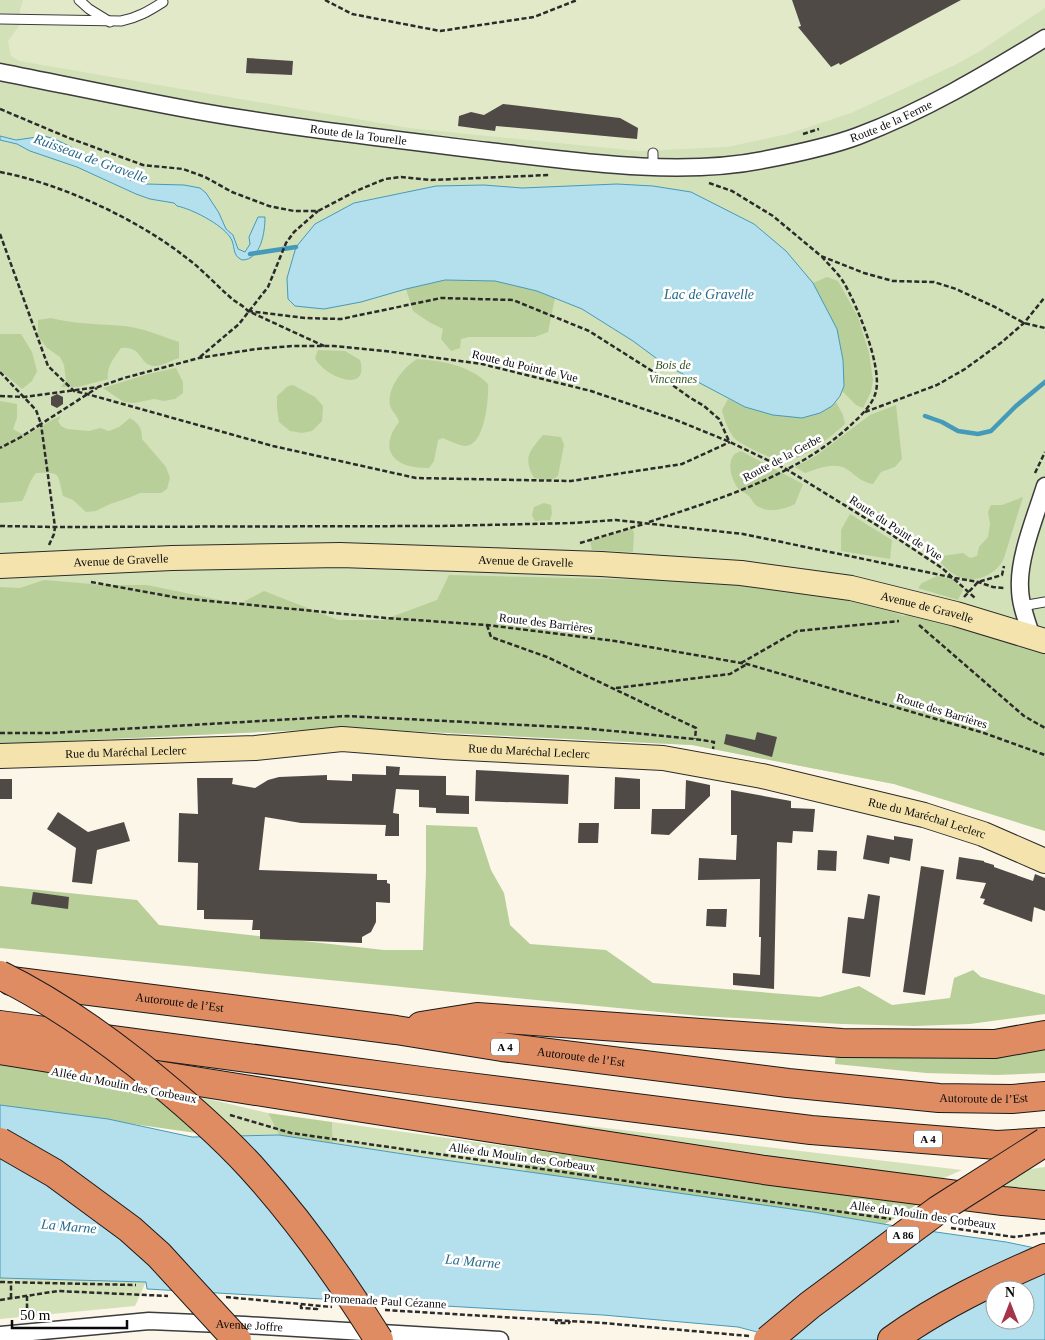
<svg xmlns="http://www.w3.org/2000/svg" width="1045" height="1340" viewBox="0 0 1045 1340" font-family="Georgia,serif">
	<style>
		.green { fill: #d2e1b8 }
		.forest { fill: #b9cf99 }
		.pitch { fill: #e2e9c8 }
		.water { fill: #b4dfec; stroke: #469ab9; fill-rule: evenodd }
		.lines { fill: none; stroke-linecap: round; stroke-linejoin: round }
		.stream { stroke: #469ab9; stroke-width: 4.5 }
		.building { fill: #504a47 }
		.lane-casing { stroke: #3c3c3c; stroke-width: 11 }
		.street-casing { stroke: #3c3c3c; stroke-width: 19 }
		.secondary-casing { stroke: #2b2b2b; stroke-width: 26 }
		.highway-casing { stroke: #1a1a1a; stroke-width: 30 }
		.path { stroke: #2b2b2b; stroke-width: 2.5; stroke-dasharray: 5 2.5; stroke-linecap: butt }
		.lane { stroke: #fff; stroke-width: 9 }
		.street { stroke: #fff; stroke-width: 16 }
		.secondary { stroke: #f4e3ac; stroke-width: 24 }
		.highway { stroke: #e08c63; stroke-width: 28 }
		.highway-bridge-casing { stroke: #1a1a1a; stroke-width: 30; stroke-linecap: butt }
		.highway-bridge { stroke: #e08c63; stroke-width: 28 }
		.labels { text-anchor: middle; stroke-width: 5; stroke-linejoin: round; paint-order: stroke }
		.shield { fill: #fff; stroke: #535353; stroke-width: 1 }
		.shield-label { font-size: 11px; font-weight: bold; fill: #090909 }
		.street-label { font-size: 12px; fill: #090909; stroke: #fff }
		.park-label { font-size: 12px; font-style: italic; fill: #355724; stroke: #fff }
		.water-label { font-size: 14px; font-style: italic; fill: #256a89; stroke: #fff }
	</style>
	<rect width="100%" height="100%" fill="#fcf6e9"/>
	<g class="green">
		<path d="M 0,0 L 1045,0 L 1045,831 L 894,784 L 692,745 L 349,728 L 0,744 Z"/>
		<path d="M 200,1097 L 268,1113 L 279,1135 L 239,1136 Z"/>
		<path d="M 418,1106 L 962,1170 L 937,1181 Z"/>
		<path d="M 332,1122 L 527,1149 L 525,1172 L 333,1143 Z"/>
		<path d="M 1045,1167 L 1045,1194 L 989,1189 L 1017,1171 Z"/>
		<path d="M 0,1278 L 146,1282 L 135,1306 L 0,1319 Z"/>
	</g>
	<g class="forest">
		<path d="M 827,277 L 838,281 L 858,317 L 869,353 L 873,380 L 871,392 L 863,408 L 856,405 L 842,391 L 844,386 L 837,329 L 813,283 Z"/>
		<path d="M 445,280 L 495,281 L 537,291 L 555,298 L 548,332 L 535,337 L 469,337 L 461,339 L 460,348 L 451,351 L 441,339 L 443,329 L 429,322 L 413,311 L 406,289 Z"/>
		<path d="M 51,318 C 75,324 99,324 124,326 C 143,328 161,336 179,342 L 179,358 C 172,360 162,366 155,366 C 138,366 144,346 121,348 C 114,358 106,367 108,379 L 78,387 L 61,387 L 66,380 L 64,365 L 60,357 L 47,348 L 38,336 L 38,320 Z"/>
		<path d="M 0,334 L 21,334 L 32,352 L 37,371 L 32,381 L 22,389 L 0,370 Z"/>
		<path d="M 318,350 L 345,351 L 360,360 C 370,395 324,377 315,358 Z"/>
		<path d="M 417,359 C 443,361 469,365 488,384 C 489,398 485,446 465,446 C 458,445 449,441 443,438 L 438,440 L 434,461 L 429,468 C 397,469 376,452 399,422 C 398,416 391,411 390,405 C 387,387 404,367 417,359 Z"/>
		<path d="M 176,368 L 183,382 L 183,393 L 175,399 L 164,401 L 154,399 L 134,403 L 124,402 L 103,388 L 148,374 Z"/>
		<path d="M 293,385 L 315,397 L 323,406 L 322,421 L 312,431 L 302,433 L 290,431 L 279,422 L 277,409 L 277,396 L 288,386 Z"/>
		<path d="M 728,399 L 745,407 L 832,406 L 836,402 L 843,415 L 845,424 C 832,436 805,458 787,461 C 777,462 741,445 734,438 C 728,430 724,419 722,410 Z"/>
		<path d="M 0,401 L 17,404 L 17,418 L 13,429 L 25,436 L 52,420 L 61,416 L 58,421 L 61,426 L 67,429 L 89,431 L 100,428 L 109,431 L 119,427 L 130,418 C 139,424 142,428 142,439 L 166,467 L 170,478 L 167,489 L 161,493 L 140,493 L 131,497 L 110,504 L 96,511 L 86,512 L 73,500 L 63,496 C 57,472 61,472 36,473 C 28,482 28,492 22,501 L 0,503 Z"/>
		<path d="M 896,405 L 902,459 L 895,467 L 881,472 L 873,484 C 860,482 855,474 845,468 C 833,462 816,469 805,473 L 795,467 L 817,455 L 870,415 Z"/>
		<path d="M 543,435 L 561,437 L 564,445 L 558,476 L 549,481 L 534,478 C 523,457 529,452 543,435 Z"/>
		<path d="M 741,451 L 803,484 L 795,504 C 784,510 768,513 757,506 C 754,504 752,500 750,497 C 746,493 740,491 737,487 C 730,477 725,455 741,451 Z"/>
		<path d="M 1023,497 L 1004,558 C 997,575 972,586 955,575 C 948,571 941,563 935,557 L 963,553 L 970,558 L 977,556 L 979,547 L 988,537 L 990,524 L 988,512 L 991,505 L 1002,505 Z"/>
		<path d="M 544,503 L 551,505 L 552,513 L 550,520 L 535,521 L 532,515 L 534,507 Z"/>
		<path d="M 850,514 L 892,540 L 890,559 L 841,551 L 841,530 Z"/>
		<path d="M 632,528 L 634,533 L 633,552 L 592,550 L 590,541 Z"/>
		<path d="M 449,575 L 693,581 L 803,587 L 877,606 L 904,616 L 921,610 L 1045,650 L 1045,831 L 894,784 L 692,745 L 349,728 L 0,744 L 0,587 L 20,588 L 44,580 L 104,585 L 147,585 L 239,604 L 264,591 L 338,620 L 383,620 L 437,600 Z"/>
		<path d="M 937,576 L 953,579 L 963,590 L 958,600 L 918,588 L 922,583 Z"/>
		<path d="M 426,825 L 477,827 L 491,870 L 504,893 L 510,925 L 530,944 L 606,950 L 653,983 L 820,997 L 859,986 L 892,1005 L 950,998 L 954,978 L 973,970 L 981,977 L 1045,995 L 1045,1014 L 970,1024 L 915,1026 L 842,1024 L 700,1016 L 0,948 L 0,886 L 137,900 L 159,925 L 384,950 L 423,950 L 426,871 Z"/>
		<path d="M 1045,1043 L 1045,1073 L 997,1075 L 926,1073 L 835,1064 L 836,1051 Z"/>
		<path d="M 0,1057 L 137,1078 L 203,1134 L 0,1105 Z"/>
		<path d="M 268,1113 L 332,1122 L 333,1143 L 279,1135 Z"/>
		<path d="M 527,1149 L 921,1202 L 885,1224 L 813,1212 L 525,1172 Z"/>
	</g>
	<path class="pitch" d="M 23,0 L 1045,0 L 1045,8 L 980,51 L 955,65 L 851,113 L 788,134 L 727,147 L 638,151 L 409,128 L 19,61 L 11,56 L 8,41 L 19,26 L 20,9 Z"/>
	<g class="water">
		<path d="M 0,136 L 16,140 L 44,136 L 55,139 L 81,152 L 96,163 L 130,180 L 146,184 L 184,185 L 200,188 L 206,193 L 219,213 L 226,229 L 233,235 L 238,249 L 245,252 L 250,244 L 249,237 L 258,217 L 265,217 C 265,232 261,260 242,260 C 231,255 236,245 230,237 C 221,224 192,209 177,206 L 174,203 L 150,199 L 136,194 L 77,167 L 30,151 L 17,144 L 0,140 Z"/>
		<path d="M 617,184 L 653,186 L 691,192 L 754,224 L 786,251 L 813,283 L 837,329 L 843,360 L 844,386 L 840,396 L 832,406 L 820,413 L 802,418 L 773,415 L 745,407 L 664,364 L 633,341 L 582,309 L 537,291 L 495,281 L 445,280 L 406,289 L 361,302 L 324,309 L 295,306 L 288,299 L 287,278 L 296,247 L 315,224 L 354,203 L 436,186 L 484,185 L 522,188 Z"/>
		<path d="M 0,1105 L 108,1119 L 192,1137 L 279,1135 L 423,1157 L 813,1212 L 901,1227 L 1006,1242 L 1045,1250 L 1045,1340 L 788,1340 L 738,1327 L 603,1315 L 147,1289 L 146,1282 L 0,1278 ZM 995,1290 L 1025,1290 L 1025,1320 L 995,1320 Z"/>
	</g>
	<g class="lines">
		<g class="stream">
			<path d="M 250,254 L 296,247"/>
			<path d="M 925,416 L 942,422 L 958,431 L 978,434 L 991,431 L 1016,406 L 1045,382"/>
		</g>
	</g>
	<g class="building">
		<path d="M 792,0 L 961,0 L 840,65 L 839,63 L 831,67 L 798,27 L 801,26 Z"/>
		<path d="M 247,58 L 293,61 L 292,75 L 246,73 Z"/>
		<path d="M 503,104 L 620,118 L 638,128 L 637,139 L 496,126 L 495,131 L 458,126 L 459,116 L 471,112 L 484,115 Z"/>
		<path d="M 57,394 L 63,397 L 63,404 L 57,408 L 51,405 L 51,397 Z"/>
		<path d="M 757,732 L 777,737 L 772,757 L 724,744 L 726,734 L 755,740 Z"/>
		<path d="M 386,766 L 400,767 L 399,775 L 446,776 L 446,795 L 469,796 L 469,814 L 436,813 L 436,808 L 419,807 L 419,790 L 396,789 L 393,813 L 399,814 L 399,836 L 385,836 L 386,825 L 301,823 L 265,817 L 259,870 L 377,874 L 377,880 L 387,880 L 387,883 L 390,884 L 390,903 L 376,902 L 376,922 L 371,932 L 362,937 L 362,943 L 260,939 L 260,930 L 252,930 L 253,920 L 204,919 L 204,910 L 197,910 L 198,863 L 178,862 L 179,813 L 198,814 L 197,778 L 233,778 L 232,784 L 255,788 L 268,780 L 279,777 L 327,775 L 327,780 L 352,781 L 352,774 L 386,775 Z"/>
		<path d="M 476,770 L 569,775 L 568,804 L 475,801 Z"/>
		<path d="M 615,777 L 640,779 L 640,809 L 614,809 Z"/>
		<rect x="0" y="779" width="12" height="20"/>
		<path d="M 686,780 L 710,785 L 710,796 L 669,835 L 651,834 L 652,809 L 685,809 Z"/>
		<path d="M 731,790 L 791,801 L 791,808 L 815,809 L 813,832 L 793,831 L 792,843 L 777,842 L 774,989 L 733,985 L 733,973 L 760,975 L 761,937 L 759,937 L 760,879 L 698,880 L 699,858 L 736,860 L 737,835 L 731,835 Z"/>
		<path d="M 58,812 L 88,832 L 124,822 L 130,841 L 97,850 L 92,884 L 72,882 L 76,848 L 47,829 Z"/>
		<path d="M 579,823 L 599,823 L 598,843 L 578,843 Z"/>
		<path d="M 867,835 L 894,840 L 894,836 L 913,839 L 910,861 L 890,857 L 889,864 L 863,859 Z"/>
		<path d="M 818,850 L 837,851 L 836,871 L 817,870 Z"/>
		<path d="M 959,857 L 984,861 L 984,862 L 994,865 L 994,867 L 1033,881 L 1035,874 L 1045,878 L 1045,911 L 1034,907 L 1032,922 L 983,904 L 985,899 L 980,898 L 986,883 L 956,879 Z"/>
		<path d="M 921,866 L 944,870 L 925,995 L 903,992 Z"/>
		<path d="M 33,892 L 69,897 L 68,909 L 31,904 Z"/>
		<path d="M 868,894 L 880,896 L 870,977 L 842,973 L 848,917 L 864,919 Z"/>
		<path d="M 707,909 L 727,909 L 726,927 L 706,926 Z"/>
	</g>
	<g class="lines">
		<defs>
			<g id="lane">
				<path d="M 79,0 L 89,9 L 110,22"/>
				<path d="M 0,19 L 121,21 C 137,18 149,11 163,2"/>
				<path d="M 653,166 L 653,153"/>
				<path d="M 1022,606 L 1045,602"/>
			</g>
			<g id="street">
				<path id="s1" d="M 0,72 C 66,85 131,99 197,111 C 293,128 391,139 488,151 C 574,161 678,177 763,160 C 794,154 829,147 858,136 C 924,111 985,75 1045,38"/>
				<path d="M 1032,637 C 1027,621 1020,605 1020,588 C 1018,558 1036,515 1045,486"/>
				<path id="s2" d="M 0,1335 L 149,1321 L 245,1325 L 500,1340"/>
			</g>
			<g id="secondary">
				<path id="s3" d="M 0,566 L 172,558 L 340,555 L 601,564 L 741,573 L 851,588 L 956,614 L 1045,641"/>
				<path id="s4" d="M 0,756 L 255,748 L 342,739 L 445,747 L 663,758 L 762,776 L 924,815 L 983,834 L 1045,861"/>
			</g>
			<g id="highway">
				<path id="s5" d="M 11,981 L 396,1030 L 502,1047 L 788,1083 L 939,1098 L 1012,1099 L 1045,1096"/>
				<path d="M 0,1025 L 429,1082 L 811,1130 L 997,1145 L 1045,1142"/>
				<path d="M 421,1026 L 477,1017 L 842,1043 L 995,1044 L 1045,1035"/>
				<path d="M 0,1050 L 350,1106 L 764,1170 L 1003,1201 L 1045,1205"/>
				<path d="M 892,1340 C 939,1306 992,1281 1045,1258"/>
			</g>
		</defs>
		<use href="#lane" class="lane-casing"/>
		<use href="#street" class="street-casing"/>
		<use href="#secondary" class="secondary-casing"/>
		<use href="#highway" class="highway-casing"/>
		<g class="path">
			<path d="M 325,0 L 352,14 L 440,31 L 534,17 L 577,0"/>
			<path d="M 0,109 L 69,138 L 143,165 L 183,169 L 205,177 L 232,192 L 269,206 L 294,211 L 318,211 L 356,191 L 385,179 L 401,177 L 431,180 L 549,175"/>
			<path d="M 803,134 L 819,129"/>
			<path d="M 0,172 C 59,183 137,219 184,256 C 201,268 215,284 230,297 C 236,303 243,305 248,311 L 324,346"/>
			<path d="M 709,183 L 732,191 L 773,216 L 821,256 L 864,273 L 893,281 L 934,282 L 956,289 L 995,307 L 1024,323 L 1045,328"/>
			<path d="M 0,234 L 48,366 L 74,391 L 87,394 L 273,446 L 416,478 L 571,481 L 682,464 L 730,442"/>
			<path d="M 248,311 L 305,318 L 341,319 L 441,298 L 513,300 L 589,331 L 660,376 L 689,397 L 704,406 L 719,419 L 729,441"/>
			<path d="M 200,357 L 239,324 L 268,287 L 286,243 L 294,232 L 318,211"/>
			<path d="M 0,372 L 36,410 L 41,424 L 21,437 L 0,448"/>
			<path d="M 0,396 L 24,397 L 98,387 L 124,378 L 199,358 L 256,349 L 292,346 L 334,346 L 385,351 L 482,364 L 591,391 L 676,420 L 730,442 L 786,469 L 883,529 L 942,568 L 975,598"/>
			<path d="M 865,412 L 937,385 L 965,369 L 1002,342 L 1024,323 L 1045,297"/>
			<path d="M 1035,473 L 1045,452"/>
			<path d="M 649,522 C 721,498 799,476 855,421 C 863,414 874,402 876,391 C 882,366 857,305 844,283 C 839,274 829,265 822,257"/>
			<path d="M 0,526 L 55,527 L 440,526 L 573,523 L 616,520 L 743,534 L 955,578 L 978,582 L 993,587 L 1004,588"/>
			<path d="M 580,543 L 644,524"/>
			<path d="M 49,545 L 54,534 L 55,527 L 41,424 L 97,388"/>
			<path d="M 91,582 L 179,598 L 386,618 L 487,625 L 615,641 L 747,664 L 984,733 L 1045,755"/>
			<path d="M 964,597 L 978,582 L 1002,575 L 1004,566"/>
			<path d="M 487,625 L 491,637 L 547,657 L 696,728 L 695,739"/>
			<path d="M 919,625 L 1024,716 L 1045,728"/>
			<path d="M 741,663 L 797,631 L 899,621"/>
			<path d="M 616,688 L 730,674 L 747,664"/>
			<path d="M 0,733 L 52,733 L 347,716 L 582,728 L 695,739 L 714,742 L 713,749"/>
			<path d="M 230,1115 L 291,1133 L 891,1219"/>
			<path d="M 951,1228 L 1014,1237 L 1045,1233"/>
			<path d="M 0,1282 L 136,1285"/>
			<path d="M 27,1296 L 27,1317"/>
			<path d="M 226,1297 L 332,1307"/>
			<path d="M 11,1298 L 11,1282"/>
			<path d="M 0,1300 L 58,1291 L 168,1296"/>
			<path d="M 301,1305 L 301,1308 L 317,1309 L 317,1307"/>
			<path d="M 385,1310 L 603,1323 L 749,1336"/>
			<path d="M 556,1320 L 556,1323 L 569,1323 L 570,1321"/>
		</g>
		<use href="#lane" class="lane"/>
		<use href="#street" class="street"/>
		<use href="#secondary" class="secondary"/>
		<use href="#highway" class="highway"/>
		<defs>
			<g id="highway-bridge">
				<path d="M 0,975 C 49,999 94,1030 136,1063 C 176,1095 216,1129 251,1167 C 299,1220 341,1279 379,1340"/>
				<path d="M 0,1142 L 54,1173 L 130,1229 L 159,1255 L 237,1340"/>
				<path d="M 768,1340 L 810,1305 L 938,1210 L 1045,1142"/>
			</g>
		</defs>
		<use href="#highway-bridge" class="highway-bridge-casing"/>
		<use href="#highway-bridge" class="highway-bridge"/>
	</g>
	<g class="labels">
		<g class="shield">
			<rect x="491" y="1038.5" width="28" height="17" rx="4"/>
			<rect x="914" y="1130.5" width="28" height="17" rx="4"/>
			<rect x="887" y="1226.5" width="32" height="17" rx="4"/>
		</g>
		<g class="shield-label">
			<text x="505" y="1051">A 4</text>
			<text x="928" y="1143">A 4</text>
			<text x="903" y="1239">A 86</text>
		</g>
		<g class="street-label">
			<text dy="4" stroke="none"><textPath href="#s1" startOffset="905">Route de la Ferme</textPath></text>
			<text dy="4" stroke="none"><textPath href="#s1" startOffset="364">Route de la Tourelle</textPath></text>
			<text transform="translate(525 366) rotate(13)" y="4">Route du Point de Vue</text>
			<text transform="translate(782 458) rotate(-28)" y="4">Route de la Gerbe</text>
			<text transform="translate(896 528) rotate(33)" y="4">Route du Point de Vue</text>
			<text dy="4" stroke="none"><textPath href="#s3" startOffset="121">Avenue de Gravelle</textPath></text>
			<text dy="4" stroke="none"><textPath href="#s3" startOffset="526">Avenue de Gravelle</textPath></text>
			<text dy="4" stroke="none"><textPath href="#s3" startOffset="931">Avenue de Gravelle</textPath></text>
			<text transform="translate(546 623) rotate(7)" y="4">Route des Barrières</text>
			<text transform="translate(942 711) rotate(17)" y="4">Route des Barrières</text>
			<text dy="4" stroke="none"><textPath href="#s4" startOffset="530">Rue du Maréchal Leclerc</textPath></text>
			<text dy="4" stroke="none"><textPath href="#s4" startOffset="126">Rue du Maréchal Leclerc</textPath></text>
			<text dy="4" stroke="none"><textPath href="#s4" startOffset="935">Rue du Maréchal Leclerc</textPath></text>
			<text dy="4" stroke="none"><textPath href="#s5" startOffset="170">Autoroute de l’Est</textPath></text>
			<text dy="4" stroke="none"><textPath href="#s5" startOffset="575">Autoroute de l’Est</textPath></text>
			<text transform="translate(124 1085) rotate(11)" y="4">Allée du Moulin des Corbeaux</text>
			<text dy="4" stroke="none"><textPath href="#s5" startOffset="980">Autoroute de l’Est</textPath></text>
			<text transform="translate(522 1157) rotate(8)" y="4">Allée du Moulin des Corbeaux</text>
			<text transform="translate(923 1215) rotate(8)" y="4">Allée du Moulin des Corbeaux</text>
			<text transform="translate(385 1301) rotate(3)" y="4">Promenade Paul Cézanne</text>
			<text dy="4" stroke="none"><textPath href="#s2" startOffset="250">Avenue Joffre</textPath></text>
		</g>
		<g class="park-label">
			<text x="673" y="369">Bois de<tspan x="673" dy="14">Vincennes</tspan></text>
		</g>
		<g class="water-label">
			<text transform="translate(91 158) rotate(20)" y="5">Ruisseau de Gravelle</text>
			<text x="709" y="299">Lac de Gravelle</text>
			<text transform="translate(69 1226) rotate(5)" y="5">La Marne</text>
			<text transform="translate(473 1261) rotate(5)" y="5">La Marne</text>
		</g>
	</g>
	<g transform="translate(1010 1305)"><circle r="24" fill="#ffffff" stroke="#9d9d9d"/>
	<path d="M0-4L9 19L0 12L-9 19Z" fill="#a53549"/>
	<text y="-8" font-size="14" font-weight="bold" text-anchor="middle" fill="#090909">N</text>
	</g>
	<path d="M12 1320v8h115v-8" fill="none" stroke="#090909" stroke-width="2.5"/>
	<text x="20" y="1320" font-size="15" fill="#090909" stroke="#ffffff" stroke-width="4" paint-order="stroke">50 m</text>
</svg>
